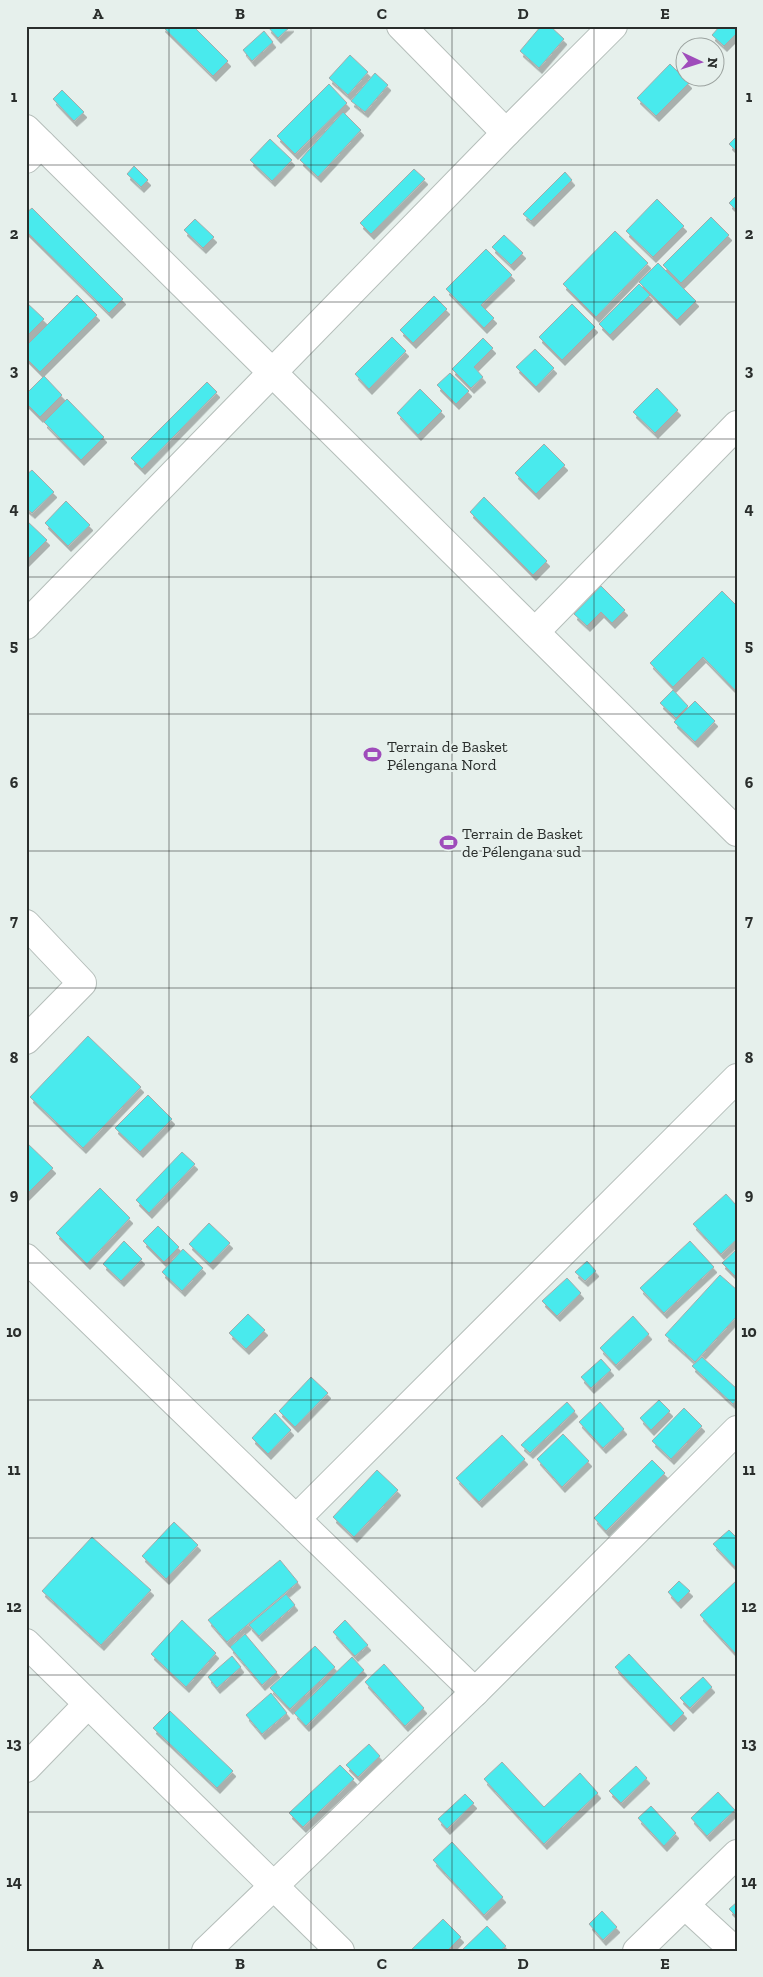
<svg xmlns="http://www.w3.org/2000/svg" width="763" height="1977" viewBox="0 0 763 1977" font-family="'Zilla Slab',serif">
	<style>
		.building { fill: #4aeaed; stroke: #a2acac; filter: url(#shadow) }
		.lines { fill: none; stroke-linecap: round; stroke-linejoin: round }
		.street-casing { stroke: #b5beba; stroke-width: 30 }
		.secondary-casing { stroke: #b5beba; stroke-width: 30 }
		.street { stroke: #fff; stroke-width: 28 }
		.secondary { stroke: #fff; stroke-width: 28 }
		.grid { fill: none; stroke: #2a2e2c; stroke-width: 1; stroke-opacity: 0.55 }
		.labels { text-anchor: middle; stroke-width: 4; stroke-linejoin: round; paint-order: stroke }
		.poi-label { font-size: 16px; fill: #2a2e2c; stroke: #e6f0ec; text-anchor: start }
		.neatline { fill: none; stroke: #2a2e2c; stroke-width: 2 }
		.grid-label { font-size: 16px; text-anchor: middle; font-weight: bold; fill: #2a2e2c }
	</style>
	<defs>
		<filter id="shadow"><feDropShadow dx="3" dy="5.5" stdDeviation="0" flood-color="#0004"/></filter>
	</defs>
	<rect width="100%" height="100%" fill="#e6f0ec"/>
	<g class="building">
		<path d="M 162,26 L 193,26 L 228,61 L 213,76 Z"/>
		<path d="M 270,26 L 291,26 L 278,38 L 268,27 Z"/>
		<path d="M 541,26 L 550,26 L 564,39 L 539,68 L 520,51 Z"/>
		<path d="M 720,26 L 737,26 L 737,33 L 724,46 L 712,35 Z"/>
		<path d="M 264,31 L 273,42 L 252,61 L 243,50 Z"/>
		<path d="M 350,55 L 368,72 L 348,95 L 329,78 Z"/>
		<path d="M 670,64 L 689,83 L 656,116 L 637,98 Z"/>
		<path d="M 375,73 L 388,85 L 365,112 L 351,101 Z"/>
		<path d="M 329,84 L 347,103 L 295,154 L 277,136 Z"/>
		<path d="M 62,90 L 84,112 L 74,121 L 53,99 Z"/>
		<path d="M 343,112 L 361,130 L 318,177 L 300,160 Z"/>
		<path d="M 737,136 L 737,152 L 729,144 Z"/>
		<path d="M 270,139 L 292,160 L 272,181 L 250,160 Z"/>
		<path d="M 134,166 L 148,180 L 141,187 L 127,174 Z"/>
		<path d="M 414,169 L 425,179 L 371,234 L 360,223 Z"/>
		<path d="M 565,172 L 572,180 L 531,221 L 523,214 Z"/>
		<path d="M 737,195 L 737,211 L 729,203 Z"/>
		<path d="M 657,199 L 684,226 L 653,257 L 626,231 Z"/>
		<path d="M 32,208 L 123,299 L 109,313 L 26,231 L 26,213 Z"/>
		<path d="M 711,217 L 729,235 L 681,283 L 663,265 Z"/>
		<path d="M 195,219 L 214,237 L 203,248 L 184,230 Z"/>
		<path d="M 615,231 L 648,263 L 596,317 L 563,284 Z"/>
		<path d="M 504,235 L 523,253 L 511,265 L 492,247 Z"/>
		<path d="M 486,249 L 512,275 L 481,305 L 494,318 L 484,328 L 446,289 Z"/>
		<path d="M 658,263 L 696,301 L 677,320 L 639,282 Z"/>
		<path d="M 639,284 L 650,295 L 610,335 L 599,324 Z"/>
		<path d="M 77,295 L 97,315 L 40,372 L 26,358 L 26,346 Z"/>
		<path d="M 434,296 L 447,309 L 413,343 L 400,330 Z"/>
		<path d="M 26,302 L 44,319 L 26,337 Z"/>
		<path d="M 572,304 L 595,327 L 562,360 L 539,337 Z"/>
		<path d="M 392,337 L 406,351 L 369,389 L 355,374 Z"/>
		<path d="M 483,338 L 493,348 L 474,367 L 483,377 L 471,388 L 452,369 Z"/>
		<path d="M 535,349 L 554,368 L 536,387 L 516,367 Z"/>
		<path d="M 450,373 L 469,391 L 456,404 L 437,385 Z"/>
		<path d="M 44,376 L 62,395 L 40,417 L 26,403 L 26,394 Z"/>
		<path d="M 207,382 L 217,392 L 142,469 L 131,458 Z"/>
		<path d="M 657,388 L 678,410 L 655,433 L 633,412 Z"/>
		<path d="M 420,389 L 442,411 L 418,435 L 397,413 Z"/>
		<path d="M 67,399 L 104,437 L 81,460 L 44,422 Z"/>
		<path d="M 544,444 L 565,465 L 536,494 L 515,473 Z"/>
		<path d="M 32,470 L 54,492 L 32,513 L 26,508 L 26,475 Z"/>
		<path d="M 484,497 L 547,561 L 533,575 L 470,512 Z"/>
		<path d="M 66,501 L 90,525 L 68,546 L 45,523 Z"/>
		<path d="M 26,520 L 47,540 L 26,561 Z"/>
		<path d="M 601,586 L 625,610 L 612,623 L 601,612 L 587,626 L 574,614 Z"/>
		<path d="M 722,591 L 737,606 L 737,692 L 703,657 L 673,687 L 650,663 Z"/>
		<path d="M 673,690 L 688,706 L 676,718 L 660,703 Z"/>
		<path d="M 695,701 L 715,721 L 695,742 L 674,722 Z"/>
		<path d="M 88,1036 L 141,1087 L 83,1148 L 30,1097 Z"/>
		<path d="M 148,1095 L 172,1119 L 140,1152 L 115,1128 Z"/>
		<path d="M 26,1142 L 53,1168 L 26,1195 Z"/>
		<path d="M 182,1152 L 195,1164 L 149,1213 L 136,1200 Z"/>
		<path d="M 100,1188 L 130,1218 L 87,1264 L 56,1233 Z"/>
		<path d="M 726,1194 L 737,1206 L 737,1239 L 721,1254 L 693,1224 Z"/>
		<path d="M 209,1223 L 230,1243 L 210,1264 L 189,1244 Z"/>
		<path d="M 158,1226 L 179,1247 L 164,1262 L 143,1241 Z"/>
		<path d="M 124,1241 L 142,1259 L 121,1281 L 103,1264 Z"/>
		<path d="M 690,1241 L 714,1267 L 664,1313 L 640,1288 Z"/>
		<path d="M 183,1249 L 203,1268 L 182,1291 L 162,1272 Z"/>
		<path d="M 737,1249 L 737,1278 L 722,1263 Z"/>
		<path d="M 587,1261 L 596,1271 L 585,1281 L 575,1272 Z"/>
		<path d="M 720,1275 L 737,1290 L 737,1316 L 695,1362 L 665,1335 Z"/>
		<path d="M 567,1278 L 581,1293 L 557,1316 L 542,1301 Z"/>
		<path d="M 248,1314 L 265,1330 L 246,1349 L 229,1333 Z"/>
		<path d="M 633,1316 L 649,1334 L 616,1365 L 600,1348 Z"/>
		<path d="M 702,1357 L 737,1389 L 737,1399 L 733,1404 L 692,1366 Z"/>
		<path d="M 601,1359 L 611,1370 L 591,1388 L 581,1377 Z"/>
		<path d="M 311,1377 L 328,1393 L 295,1427 L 279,1411 Z"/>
		<path d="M 659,1400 L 670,1411 L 651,1430 L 640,1418 Z"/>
		<path d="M 567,1402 L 575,1411 L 530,1453 L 521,1445 Z"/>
		<path d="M 600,1402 L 624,1429 L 603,1448 L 579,1422 Z"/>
		<path d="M 684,1408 L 702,1426 L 671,1459 L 652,1441 Z"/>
		<path d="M 275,1413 L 291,1430 L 268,1454 L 252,1438 Z"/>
		<path d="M 563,1434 L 589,1461 L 562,1487 L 537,1459 Z"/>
		<path d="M 502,1435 L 525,1459 L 479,1502 L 456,1478 Z"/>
		<path d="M 652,1460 L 665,1473 L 606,1531 L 594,1518 Z"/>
		<path d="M 377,1470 L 398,1490 L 354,1537 L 333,1517 Z"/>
		<path d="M 174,1522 L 198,1545 L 166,1579 L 142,1556 Z"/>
		<path d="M 729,1530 L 737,1538 L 737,1569 L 713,1544 Z"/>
		<path d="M 92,1537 L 151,1590 L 101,1645 L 42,1591 Z"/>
		<path d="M 280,1560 L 298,1582 L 227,1642 L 208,1620 Z"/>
		<path d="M 737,1580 L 737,1652 L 735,1653 L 700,1615 Z"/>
		<path d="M 679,1581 L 690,1591 L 678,1603 L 668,1592 Z"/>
		<path d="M 286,1594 L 295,1605 L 259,1636 L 249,1625 Z"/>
		<path d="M 182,1620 L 216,1653 L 186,1687 L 151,1654 Z"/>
		<path d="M 345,1620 L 368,1645 L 355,1656 L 333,1632 Z"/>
		<path d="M 245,1634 L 277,1672 L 262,1685 L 230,1647 Z"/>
		<path d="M 315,1646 L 335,1667 L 290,1709 L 270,1688 Z"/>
		<path d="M 629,1654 L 684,1713 L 671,1726 L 615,1667 Z"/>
		<path d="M 232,1656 L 241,1667 L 217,1688 L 208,1677 Z"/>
		<path d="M 352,1657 L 364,1670 L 306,1726 L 294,1713 Z"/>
		<path d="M 384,1664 L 424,1708 L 405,1726 L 365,1682 Z"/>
		<path d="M 703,1677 L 712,1687 L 690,1708 L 680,1698 Z"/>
		<path d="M 271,1693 L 287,1713 L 262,1734 L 246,1715 Z"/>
		<path d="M 170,1711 L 233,1771 L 217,1788 L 153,1728 Z"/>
		<path d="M 369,1744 L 380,1756 L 358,1777 L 346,1765 Z"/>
		<path d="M 502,1762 L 544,1807 L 580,1773 L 598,1793 L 544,1844 L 484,1779 Z"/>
		<path d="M 340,1765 L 354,1779 L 303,1827 L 289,1813 Z"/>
		<path d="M 636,1766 L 647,1778 L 621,1803 L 609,1791 Z"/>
		<path d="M 718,1792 L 735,1810 L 707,1836 L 691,1818 Z"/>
		<path d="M 465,1794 L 474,1803 L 447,1829 L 438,1819 Z"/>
		<path d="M 651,1806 L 676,1833 L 664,1846 L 638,1818 Z"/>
		<path d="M 452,1842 L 503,1897 L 484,1915 L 433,1860 Z"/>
		<path d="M 737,1902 L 737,1917 L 729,1909 Z"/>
		<path d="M 602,1911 L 617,1927 L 603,1940 L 589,1924 Z"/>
		<path d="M 443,1919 L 461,1937 L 447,1951 L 410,1951 Z"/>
		<path d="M 487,1926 L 506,1946 L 500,1951 L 461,1951 Z"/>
	</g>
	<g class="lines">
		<defs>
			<g id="street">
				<path d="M 401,26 L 506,133"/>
				<path d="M 26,159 L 41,144"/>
				<path d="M 26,625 L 506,133 L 613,26"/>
				<path d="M 535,632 L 737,425"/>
				<path d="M 26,924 L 82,983 L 26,1040"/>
				<path d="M 26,1258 L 475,1692"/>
				<path d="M 296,1519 L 737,1078"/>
				<path d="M 26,1643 L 340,1951"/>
				<path d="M 26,1768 L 88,1704"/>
				<path d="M 685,1905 L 735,1951"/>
				<path d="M 206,1951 L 475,1692 L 737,1430"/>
				<path d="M 637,1951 L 737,1854"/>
			</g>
			<path id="secondary" d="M 26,129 L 737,832"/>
		</defs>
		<use href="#street" class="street-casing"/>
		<use href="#secondary" class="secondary-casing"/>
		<use href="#street" class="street"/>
		<use href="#secondary" class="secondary"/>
	</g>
	<path class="grid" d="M 169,26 L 169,1951M 311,26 L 311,1951M 452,26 L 452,1951M 594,26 L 594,1951M 26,165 L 737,165M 26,302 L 737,302M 26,439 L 737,439M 26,577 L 737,577M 26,714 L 737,714M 26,851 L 737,851M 26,988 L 737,988M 26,1126 L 737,1126M 26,1263 L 737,1263M 26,1400 L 737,1400M 26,1538 L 737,1538M 26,1675 L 737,1675M 26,1812 L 737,1812"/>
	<defs>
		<symbol id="stadium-bare" viewBox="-9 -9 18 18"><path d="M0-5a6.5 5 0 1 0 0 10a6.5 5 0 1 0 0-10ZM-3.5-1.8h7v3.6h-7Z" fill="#9f4cbb" stroke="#e6f0ec" stroke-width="2.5" paint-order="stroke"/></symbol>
	</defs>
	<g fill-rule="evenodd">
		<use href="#stadium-bare" x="360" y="742" width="25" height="25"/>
		<use href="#stadium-bare" x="436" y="830" width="25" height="25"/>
	</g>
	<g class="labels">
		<g class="poi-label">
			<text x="387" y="752">Terrain de Basket<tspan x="387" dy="18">Pélengana Nord</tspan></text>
			<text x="462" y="839">Terrain de Basket<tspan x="462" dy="18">de Pélengana sud</tspan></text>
		</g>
	</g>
	<rect width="763" height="1977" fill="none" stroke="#e6f0ec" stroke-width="55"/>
	<g transform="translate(700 62) rotate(94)"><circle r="24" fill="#e6f0ec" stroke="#9ba29f"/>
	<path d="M0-4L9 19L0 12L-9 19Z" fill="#9f4cbb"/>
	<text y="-8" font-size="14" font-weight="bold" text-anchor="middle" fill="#2a2e2c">N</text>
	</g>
	<rect x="28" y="28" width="708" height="1922" class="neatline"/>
	<g class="grid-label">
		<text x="98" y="19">A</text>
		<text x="240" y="19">B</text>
		<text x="382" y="19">C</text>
		<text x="523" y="19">D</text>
		<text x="665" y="19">E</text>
		<text x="14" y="102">1</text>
		<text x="749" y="102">1</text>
		<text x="14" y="239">2</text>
		<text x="749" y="239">2</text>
		<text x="14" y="376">3</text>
		<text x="749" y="376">3</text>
		<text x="14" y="514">4</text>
		<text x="749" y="514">4</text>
		<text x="14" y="651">5</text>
		<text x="749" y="651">5</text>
		<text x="14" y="788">6</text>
		<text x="749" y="788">6</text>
		<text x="14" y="926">7</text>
		<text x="749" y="926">7</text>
		<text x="14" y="1063">8</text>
		<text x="749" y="1063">8</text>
		<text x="14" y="1200">9</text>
		<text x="749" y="1200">9</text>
		<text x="14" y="1337">10</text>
		<text x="749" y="1337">10</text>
		<text x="14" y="1475">11</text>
		<text x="749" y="1475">11</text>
		<text x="14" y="1612">12</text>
		<text x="749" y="1612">12</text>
		<text x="14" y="1749">13</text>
		<text x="749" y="1749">13</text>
		<text x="14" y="1887">14</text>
		<text x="749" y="1887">14</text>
		<text x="98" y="1969">A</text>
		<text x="240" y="1969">B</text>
		<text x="382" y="1969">C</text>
		<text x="523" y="1969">D</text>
		<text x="665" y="1969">E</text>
	</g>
</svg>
